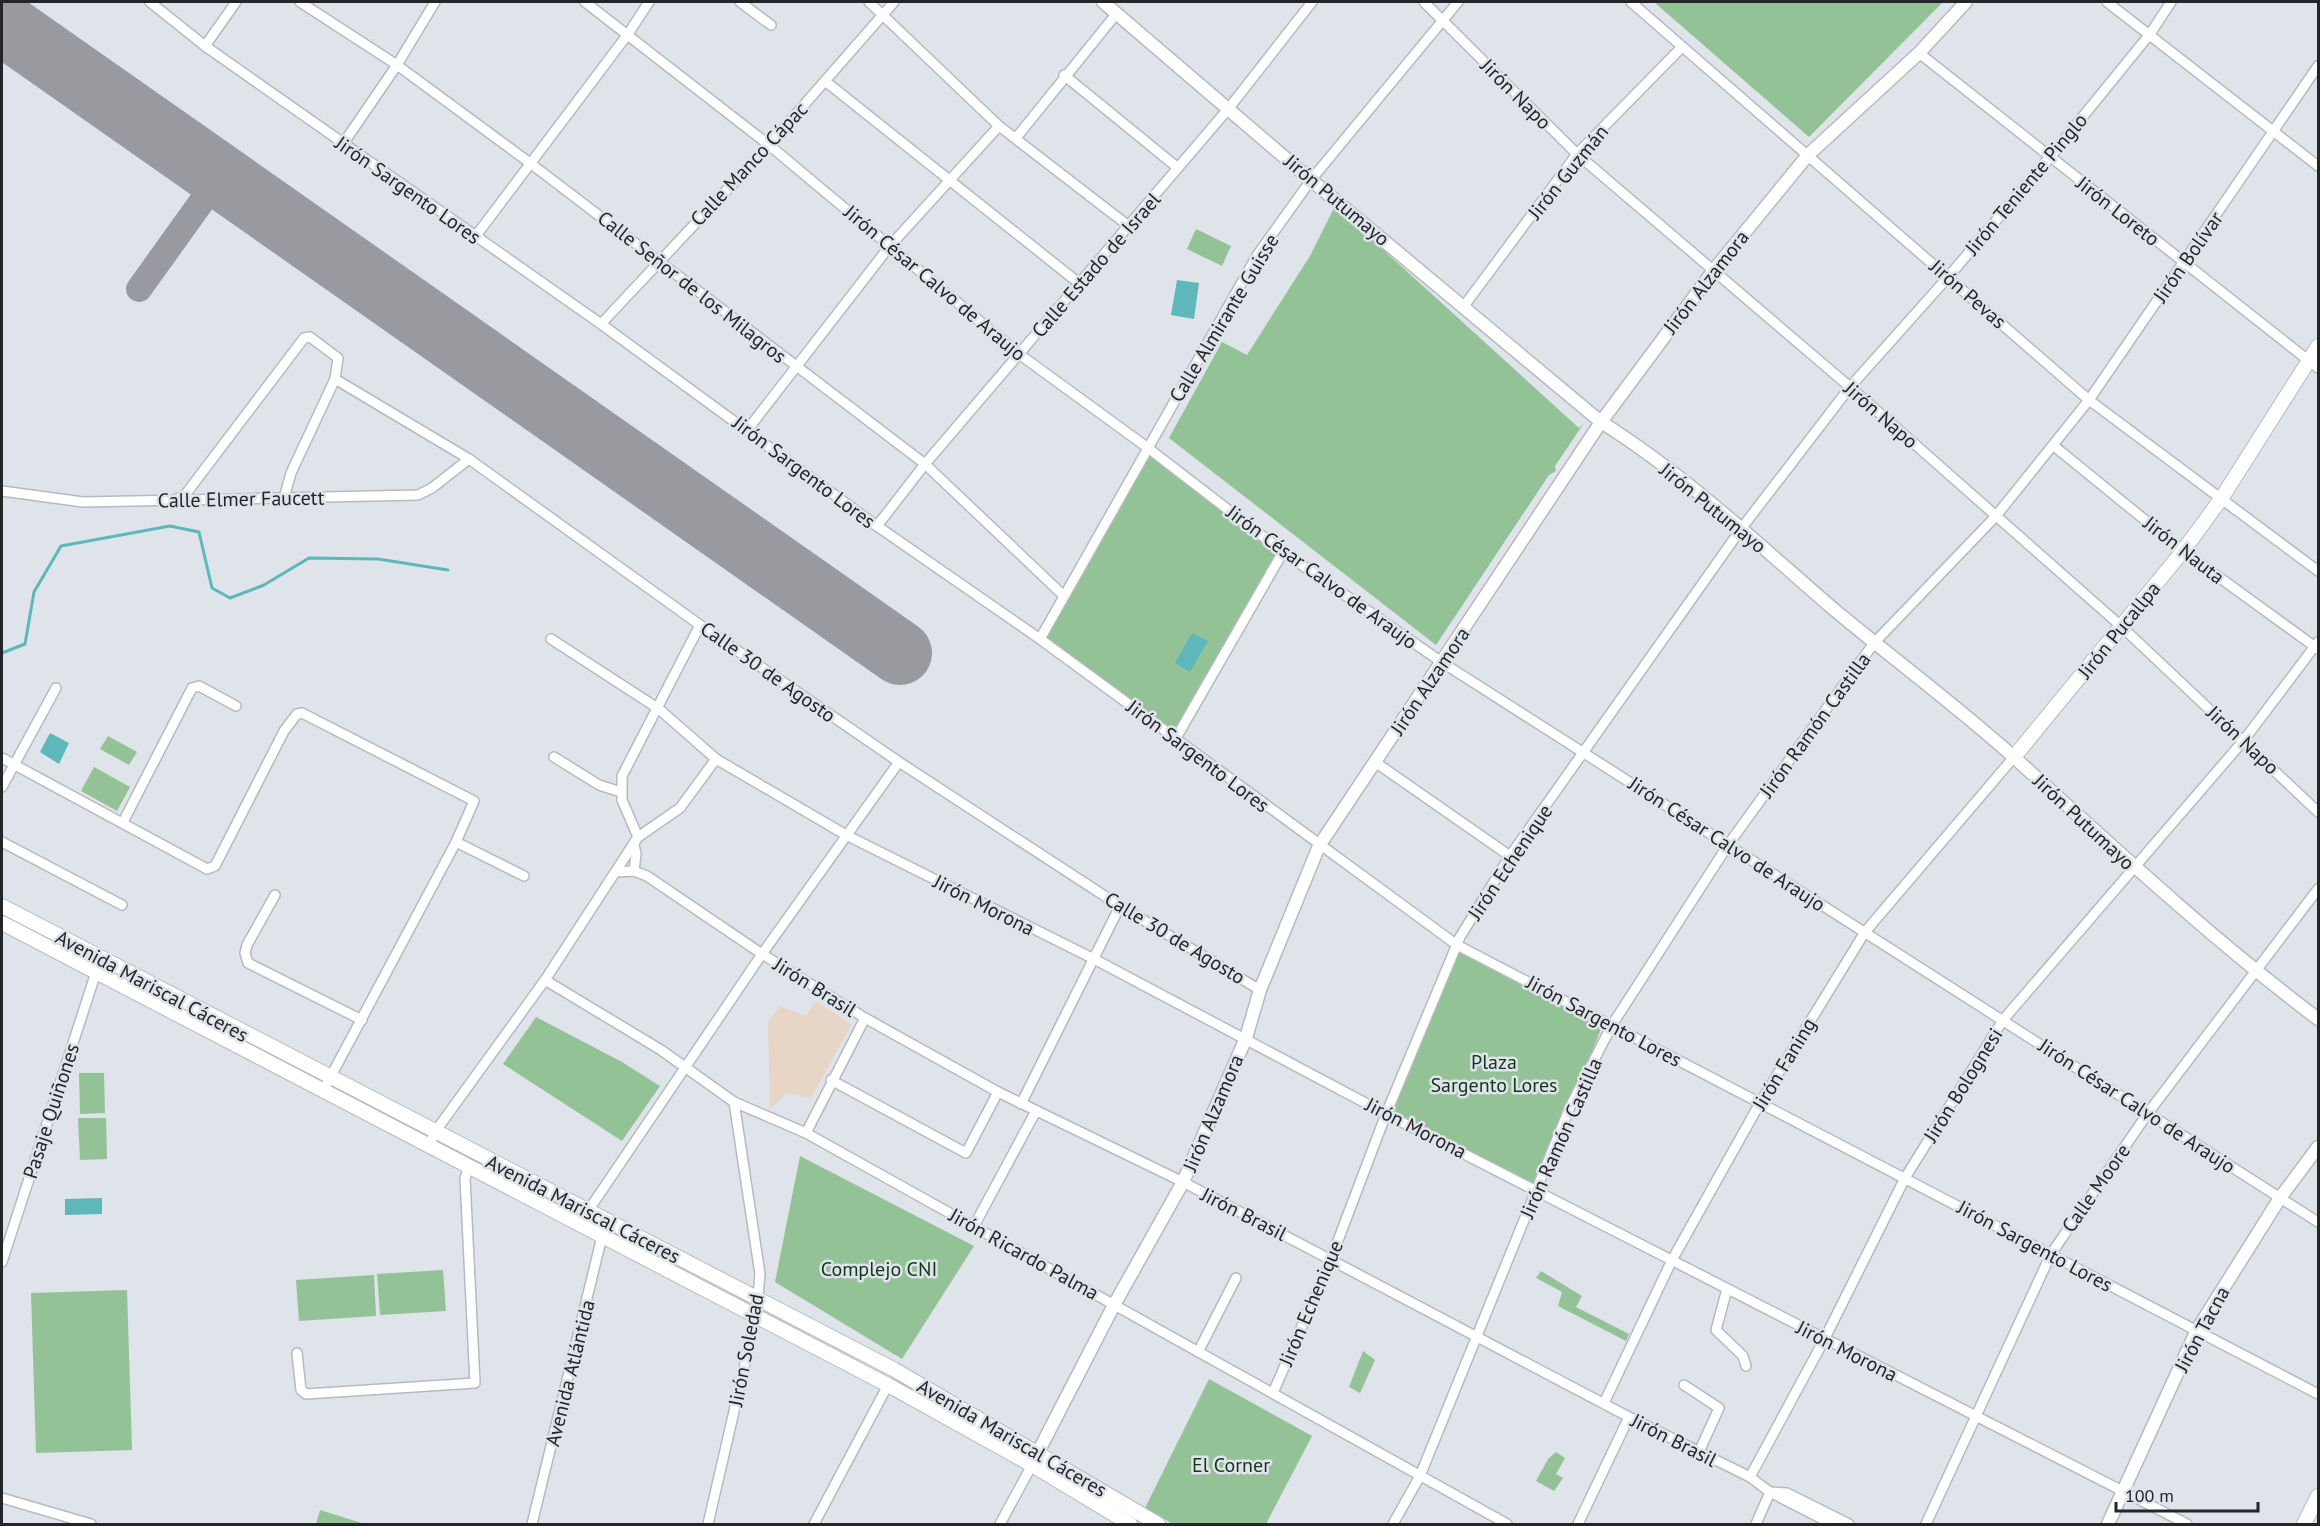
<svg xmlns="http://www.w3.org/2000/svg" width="2320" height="1526" viewBox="0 0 2320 1526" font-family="'PT Sans',sans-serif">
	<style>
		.commercial { fill: #e7d6c5 }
		.green { fill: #94c297 }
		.water { fill: #5db7bb }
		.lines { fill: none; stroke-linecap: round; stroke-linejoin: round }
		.stream { stroke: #5db7bb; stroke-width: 3 }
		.taxiway { stroke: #989aa0; stroke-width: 26 }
		.runway { stroke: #989aa0; stroke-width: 64 }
		.minor-casing { stroke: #b6bac0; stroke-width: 12 }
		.tertiary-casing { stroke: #b6bac0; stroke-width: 15 }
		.secondary-casing { stroke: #b6bac0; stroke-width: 16 }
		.minor { stroke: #fff; stroke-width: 9 }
		.tertiary { stroke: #fff; stroke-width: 12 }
		.secondary { stroke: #fff; stroke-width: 14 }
		.labels { text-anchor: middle; stroke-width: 5; stroke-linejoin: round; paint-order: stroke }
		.street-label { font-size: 20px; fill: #242528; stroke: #dfe3ea }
		.park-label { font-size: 20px; fill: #103616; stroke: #dfe3ea }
	</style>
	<rect width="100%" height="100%" fill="#dfe3ea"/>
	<path class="commercial" d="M 815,1001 L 852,1024 L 811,1098 L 787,1093 L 770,1109 L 768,1022 L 780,1006 L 806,1016 Z"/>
	<g class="green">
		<path d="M 1654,2 L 1943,2 L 1809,137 Z"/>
		<path d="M 1335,206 L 1579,428 L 1584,423 L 1555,466 L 1556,471 L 1549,475 L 1436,645 L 1169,438 L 1222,342 L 1247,355 L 1310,256 Z"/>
		<path d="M 1196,229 L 1231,246 L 1222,266 L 1187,249 Z"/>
		<path d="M 1148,448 L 1283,552 L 1176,738 L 1040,639 Z"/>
		<path d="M 108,736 L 137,752 L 129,765 L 100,749 Z"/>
		<path d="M 94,767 L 130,787 L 117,811 L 81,791 Z"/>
		<path d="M 1457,945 L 1604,1021 L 1537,1192 L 1386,1114 Z"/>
		<path d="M 536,1017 L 622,1062 L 660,1086 L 622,1141 L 503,1064 Z"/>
		<path d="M 79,1073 L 104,1073 L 105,1113 L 80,1114 Z"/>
		<path d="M 78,1118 L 106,1118 L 107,1159 L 80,1160 Z"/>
		<path d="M 800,1156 L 974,1246 L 902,1359 L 775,1282 Z"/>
		<path d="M 443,1270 L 446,1311 L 380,1315 L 377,1274 Z"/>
		<path d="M 1541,1271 L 1582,1296 L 1576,1307 L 1629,1334 L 1626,1341 L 1558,1306 L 1562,1292 L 1536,1278 Z"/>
		<path d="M 374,1275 L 376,1316 L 299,1321 L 296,1280 Z"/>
		<path d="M 127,1290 L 132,1450 L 36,1453 L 31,1293 Z"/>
		<path d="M 1363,1351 L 1375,1360 L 1360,1393 L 1349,1387 Z"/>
		<path d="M 1209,1379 L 1312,1436 L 1266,1524 L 1173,1524 L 1145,1508 Z"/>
		<path d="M 1556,1452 L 1565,1458 L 1556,1474 L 1563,1478 L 1554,1491 L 1536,1481 L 1548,1459 Z"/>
		<path d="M 320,1510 L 365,1524 L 316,1524 Z"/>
	</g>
	<g class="water">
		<path d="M 1177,280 L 1199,283 L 1194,319 L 1171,315 Z"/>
		<path d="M 1192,633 L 1208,641 L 1190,672 L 1175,663 Z"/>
		<path d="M 50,733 L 69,743 L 59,764 L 40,752 Z"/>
		<path d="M 102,1198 L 102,1214 L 65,1215 L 65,1199 Z"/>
	</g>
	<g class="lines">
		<path class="stream" d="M 2,653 L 25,644 L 34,592 L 61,546 L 170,526 L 199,532 L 212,588 L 230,598 L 264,585 L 309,558 L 378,559 L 448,570"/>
		<path class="taxiway" d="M 139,289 L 220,176"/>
		<path class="runway" d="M 2,23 L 900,653"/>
		<defs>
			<g id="minor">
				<path d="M 150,2 L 205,46 L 601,324 L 877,526 L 1040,639 L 1457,945 L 2318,1394"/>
				<path d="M 300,2 L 397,65 L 530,163 L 925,464 L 1064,596"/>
				<path d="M 585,2 L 769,145 L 1019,354 L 1148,448 L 1283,552 L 1443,663 L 2318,1222"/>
				<path d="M 740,2 L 771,25"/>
				<path d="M 869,2 L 999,126 L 1130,227"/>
				<path d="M 1424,2 L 1577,154 L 1850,387 L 2122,627 L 2318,812"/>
				<path d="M 1631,2 L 2089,400 L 2318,571"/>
				<path d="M 2107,2 L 2318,166"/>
				<path d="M 205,46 L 236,2"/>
				<path d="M 1919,53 L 2318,368"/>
				<path d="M 1064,75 L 1178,168"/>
				<path d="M 825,81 L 1080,284"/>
				<path d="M 1016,138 L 1117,13"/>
				<path d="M 343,144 L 397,65 L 435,2"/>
				<path d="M 475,237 L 628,34 L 649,2"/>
				<path d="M 1464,306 L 1577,154 L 1682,47"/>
				<path d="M 601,324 L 769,145 L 894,2"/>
				<path d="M 748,429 L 889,247 L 999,126"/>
				<path d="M 2054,446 L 2183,551 L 2318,649"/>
				<path d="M 2,491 L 83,502 L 418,495 L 432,488 L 469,459"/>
				<path d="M 284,498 L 291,473 L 335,379"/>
				<path d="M 172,501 L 185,495 L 304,338 L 310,337 L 338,358 L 335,379 L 469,459 L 700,625 L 899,762 L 1120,906 L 1260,990"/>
				<path d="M 877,526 L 925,464 L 1229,108 L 1312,2"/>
				<path d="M 551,639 L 659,709 L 716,759 L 846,835 L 1094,959 L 1388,1115 L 2187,1524"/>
				<path d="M 1040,639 L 1258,254 L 1311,180 L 1458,2"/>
				<path d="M 1176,738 L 1283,552"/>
				<path d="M 554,757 L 599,785 L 621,792"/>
				<path d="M 2,758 L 207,869 L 215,866 L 284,731 L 297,714 L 302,713 L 474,801 L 456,842 L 323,1091"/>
				<path d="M 1375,762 L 1510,856"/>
				<path d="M 2,787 L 56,688"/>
				<path d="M 123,822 L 192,688 L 199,686 L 236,706"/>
				<path d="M 638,837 L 680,808 L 716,759"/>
				<path d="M 2,842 L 122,905"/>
				<path d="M 456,842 L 524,876"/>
				<path d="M 634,845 L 636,854 L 634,871"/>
				<path d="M 616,872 L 634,871 L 647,876 L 762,954 L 865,1018 L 998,1092 L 1183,1182 L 1629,1417 L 1750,1477 L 1770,1492 L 1787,1493 L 1849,1524"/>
				<path d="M 275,895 L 247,945 L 245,953 L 248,963 L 362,1020"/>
				<path d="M 545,980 L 661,1050 L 734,1102 L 806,1133 L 1507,1524"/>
				<path d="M 831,1080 L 966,1153 L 998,1092"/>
				<path d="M 1021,1104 L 1120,906"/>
				<path d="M 806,1133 L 865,1018"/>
				<path d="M 429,1146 L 435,1132 L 545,980 L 638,837 L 622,800 L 622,776 L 700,625"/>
				<path d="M 586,1214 L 762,954 L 899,762"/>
				<path d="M 974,1226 L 1036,1111"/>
				<path d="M 2,1262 L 100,960"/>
				<path d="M 1727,1289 L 1716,1330 L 1743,1356 L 1746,1366"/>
				<path d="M 1198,1352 L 1236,1278"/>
				<path d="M 297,1353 L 301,1390 L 306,1394 L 475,1383 L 465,1178 L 469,1167"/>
				<path d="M 1684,1385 L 1719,1408 L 1699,1452"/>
				<path d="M 1273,1393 L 1331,1259 L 1386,1114 L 1460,937 L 1510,856 L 1741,529 L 1850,387 L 1949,276 L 2050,157 L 2150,34 L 2171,2"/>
				<path d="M 1604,1403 L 1672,1260 L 1760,1103 L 1865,932 L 2014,757"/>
				<path d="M 1750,1477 L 1824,1340 L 1905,1178 L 2003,1020 L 2244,740 L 2318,642"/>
				<path d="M 2,1498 L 91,1524"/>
				<path d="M 532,1524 L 606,1220"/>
				<path d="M 708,1524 L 756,1316 L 760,1274 L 734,1102"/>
				<path d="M 814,1524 L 888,1385"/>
				<path d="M 1000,1524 L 1032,1465"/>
				<path d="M 1393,1524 L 1420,1476 L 1570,1107 L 1612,1025 L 1728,845 L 1874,643 L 1996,516 L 2089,400 L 2318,66"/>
				<path d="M 1578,1524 L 1629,1417"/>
				<path d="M 1756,1524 L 1770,1492 L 1832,1524"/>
				<path d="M 1926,1524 L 2051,1254 L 2148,1113 L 2318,889"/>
			</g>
			<g id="tertiary">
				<path d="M 1103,2 L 1311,180 L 1601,422 C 1684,474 1757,543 1831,607 C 1892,658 1957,706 2016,759 C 2115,849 2212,939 2318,1019"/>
				<path d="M 1033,1462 L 1114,1305 L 1183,1182 L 1246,1038 L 1260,990 L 1319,846 L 1601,422 L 1714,270 L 1808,155 L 1919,53 L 1966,2"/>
				<path d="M 2108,1524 L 2197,1330 L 2280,1198 L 2318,1147"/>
			</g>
			<g id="secondary">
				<path d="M 2014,757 L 2183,551 L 2221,499 L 2318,346"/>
				<path d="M 2,906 L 895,1370 L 1158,1524"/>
				<path d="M 2,923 L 888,1385 L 1032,1465 L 1130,1524"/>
				<path d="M 2304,1524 L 2318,1496"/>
			</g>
		</defs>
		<use href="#minor" class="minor-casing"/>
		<use href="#tertiary" class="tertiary-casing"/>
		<use href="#secondary" class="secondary-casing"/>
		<use href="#minor" class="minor"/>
		<use href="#tertiary" class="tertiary"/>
		<use href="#secondary" class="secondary"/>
	</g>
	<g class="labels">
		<g class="street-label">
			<text transform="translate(1516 94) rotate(45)" y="7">Jirón Napo</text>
			<text transform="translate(749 164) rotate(-47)" y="7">Calle Manco Cápac</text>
			<text transform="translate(1568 172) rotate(-51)" y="7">Jirón Guzmán</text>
			<text transform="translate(2026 184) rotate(-50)" y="7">Jirón Teniente Pinglo</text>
			<text transform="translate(408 190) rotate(35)" y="7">Jirón Sargento Lores</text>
			<text transform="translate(1337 200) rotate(40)" y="7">Jirón Putumayo</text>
			<text transform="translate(2118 211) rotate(38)" y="7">Jirón Loreto</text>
			<text transform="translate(2188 257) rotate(-55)" y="7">Jirón Bolívar</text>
			<text transform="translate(1096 265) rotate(-49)" y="7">Calle Estado de Israel</text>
			<text transform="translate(1706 282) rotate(-52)" y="7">Jirón Alzamora</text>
			<text transform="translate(935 283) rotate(40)" y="7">Jirón César Calvo de Araujo</text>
			<text transform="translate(692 287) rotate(38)" y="7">Calle Señor de los Milagros</text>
			<text transform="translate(1968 294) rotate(41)" y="7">Jirón Pevas</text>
			<text transform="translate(1224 318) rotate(-59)" y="7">Calle Almirante Guisse</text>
			<text transform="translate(1881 415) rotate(41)" y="7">Jirón Napo</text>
			<text transform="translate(804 472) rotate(37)" y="7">Jirón Sargento Lores</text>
			<text transform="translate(241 499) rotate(-1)" y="7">Calle Elmer Faucett</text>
			<text transform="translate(1713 508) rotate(39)" y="7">Jirón Putumayo</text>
			<text transform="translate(2184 550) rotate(38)" y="7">Jirón Nauta</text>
			<text transform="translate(1322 577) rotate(36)" y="7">Jirón César Calvo de Araujo</text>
			<text transform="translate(2119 630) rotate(-51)" y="7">Jirón Pucallpa</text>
			<text transform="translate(768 672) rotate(35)" y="7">Calle 30 de Agosto</text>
			<text transform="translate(1430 681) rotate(-56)" y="7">Jirón Alzamora</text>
			<text transform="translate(1815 725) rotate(-54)" y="7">Jirón Ramón Castilla</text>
			<text transform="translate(2243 740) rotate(43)" y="7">Jirón Napo</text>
			<text transform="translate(1198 756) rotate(37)" y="7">Jirón Sargento Lores</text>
			<text transform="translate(2084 822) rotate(43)" y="7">Jirón Putumayo</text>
			<text transform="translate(1727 844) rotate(33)" y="7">Jirón César Calvo de Araujo</text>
			<text transform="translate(1510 862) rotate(-56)" y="7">Jirón Echenique</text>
			<text transform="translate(984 905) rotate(27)" y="7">Jirón Morona</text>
			<text transform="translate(1175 938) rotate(31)" y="7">Calle 30 de Agosto</text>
			<text transform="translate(152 986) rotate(28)" y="7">Avenida Mariscal Cáceres</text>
			<text transform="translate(815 987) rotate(32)" y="7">Jirón Brasil</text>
			<text transform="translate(1604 1021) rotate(28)" y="7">Jirón Sargento Lores</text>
			<text transform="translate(1784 1064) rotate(-59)" y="7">Jirón Faning</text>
			<text transform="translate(1963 1085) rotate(-58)" y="7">Jirón Bolognesi</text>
			<text transform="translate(2137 1106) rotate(33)" y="7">Jirón César Calvo de Araujo</text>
			<text transform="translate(51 1111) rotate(-72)" y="7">Pasaje Quiñones</text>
			<text transform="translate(1213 1113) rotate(-67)" y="7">Jirón Alzamora</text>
			<text transform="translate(1416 1128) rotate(27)" y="7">Jirón Morona</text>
			<text transform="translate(1561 1138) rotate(-66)" y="7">Jirón Ramón Castilla</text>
			<text transform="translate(2096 1188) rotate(-55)" y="7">Calle Moore</text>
			<text transform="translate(583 1209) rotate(27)" y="7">Avenida Mariscal Cáceres</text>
			<text transform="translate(1244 1214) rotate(27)" y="7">Jirón Brasil</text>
			<text transform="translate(2035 1246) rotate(28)" y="7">Jirón Sargento Lores</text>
			<text transform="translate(1024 1254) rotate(29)" y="7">Jirón Ricardo Palma</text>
			<text transform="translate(1311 1303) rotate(-67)" y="7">Jirón Echenique</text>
			<text transform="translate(2202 1329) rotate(-62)" y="7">Jirón Tacna</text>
			<text transform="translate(746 1350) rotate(-79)" y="7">Jirón Soledad</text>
			<text transform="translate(1847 1351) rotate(27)" y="7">Jirón Morona</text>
			<text transform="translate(570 1373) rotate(-76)" y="7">Avenida Atlántida</text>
			<text transform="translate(1012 1438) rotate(30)" y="7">Avenida Mariscal Cáceres</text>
			<text transform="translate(1674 1440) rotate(27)" y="7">Jirón Brasil</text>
		</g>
		<g class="park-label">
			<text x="1494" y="1069">Plaza<tspan x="1494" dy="23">Sargento Lores</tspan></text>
			<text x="879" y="1276">Complejo CNI</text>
			<text x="1231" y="1472">El Corner</text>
		</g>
	</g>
	<rect width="2320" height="1526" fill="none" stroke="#242528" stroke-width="6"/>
	<path d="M2116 1502v9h142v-9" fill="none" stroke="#242528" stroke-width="3"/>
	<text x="2125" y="1502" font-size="18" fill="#242528" stroke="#dfe3ea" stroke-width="4.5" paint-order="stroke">100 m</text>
</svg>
